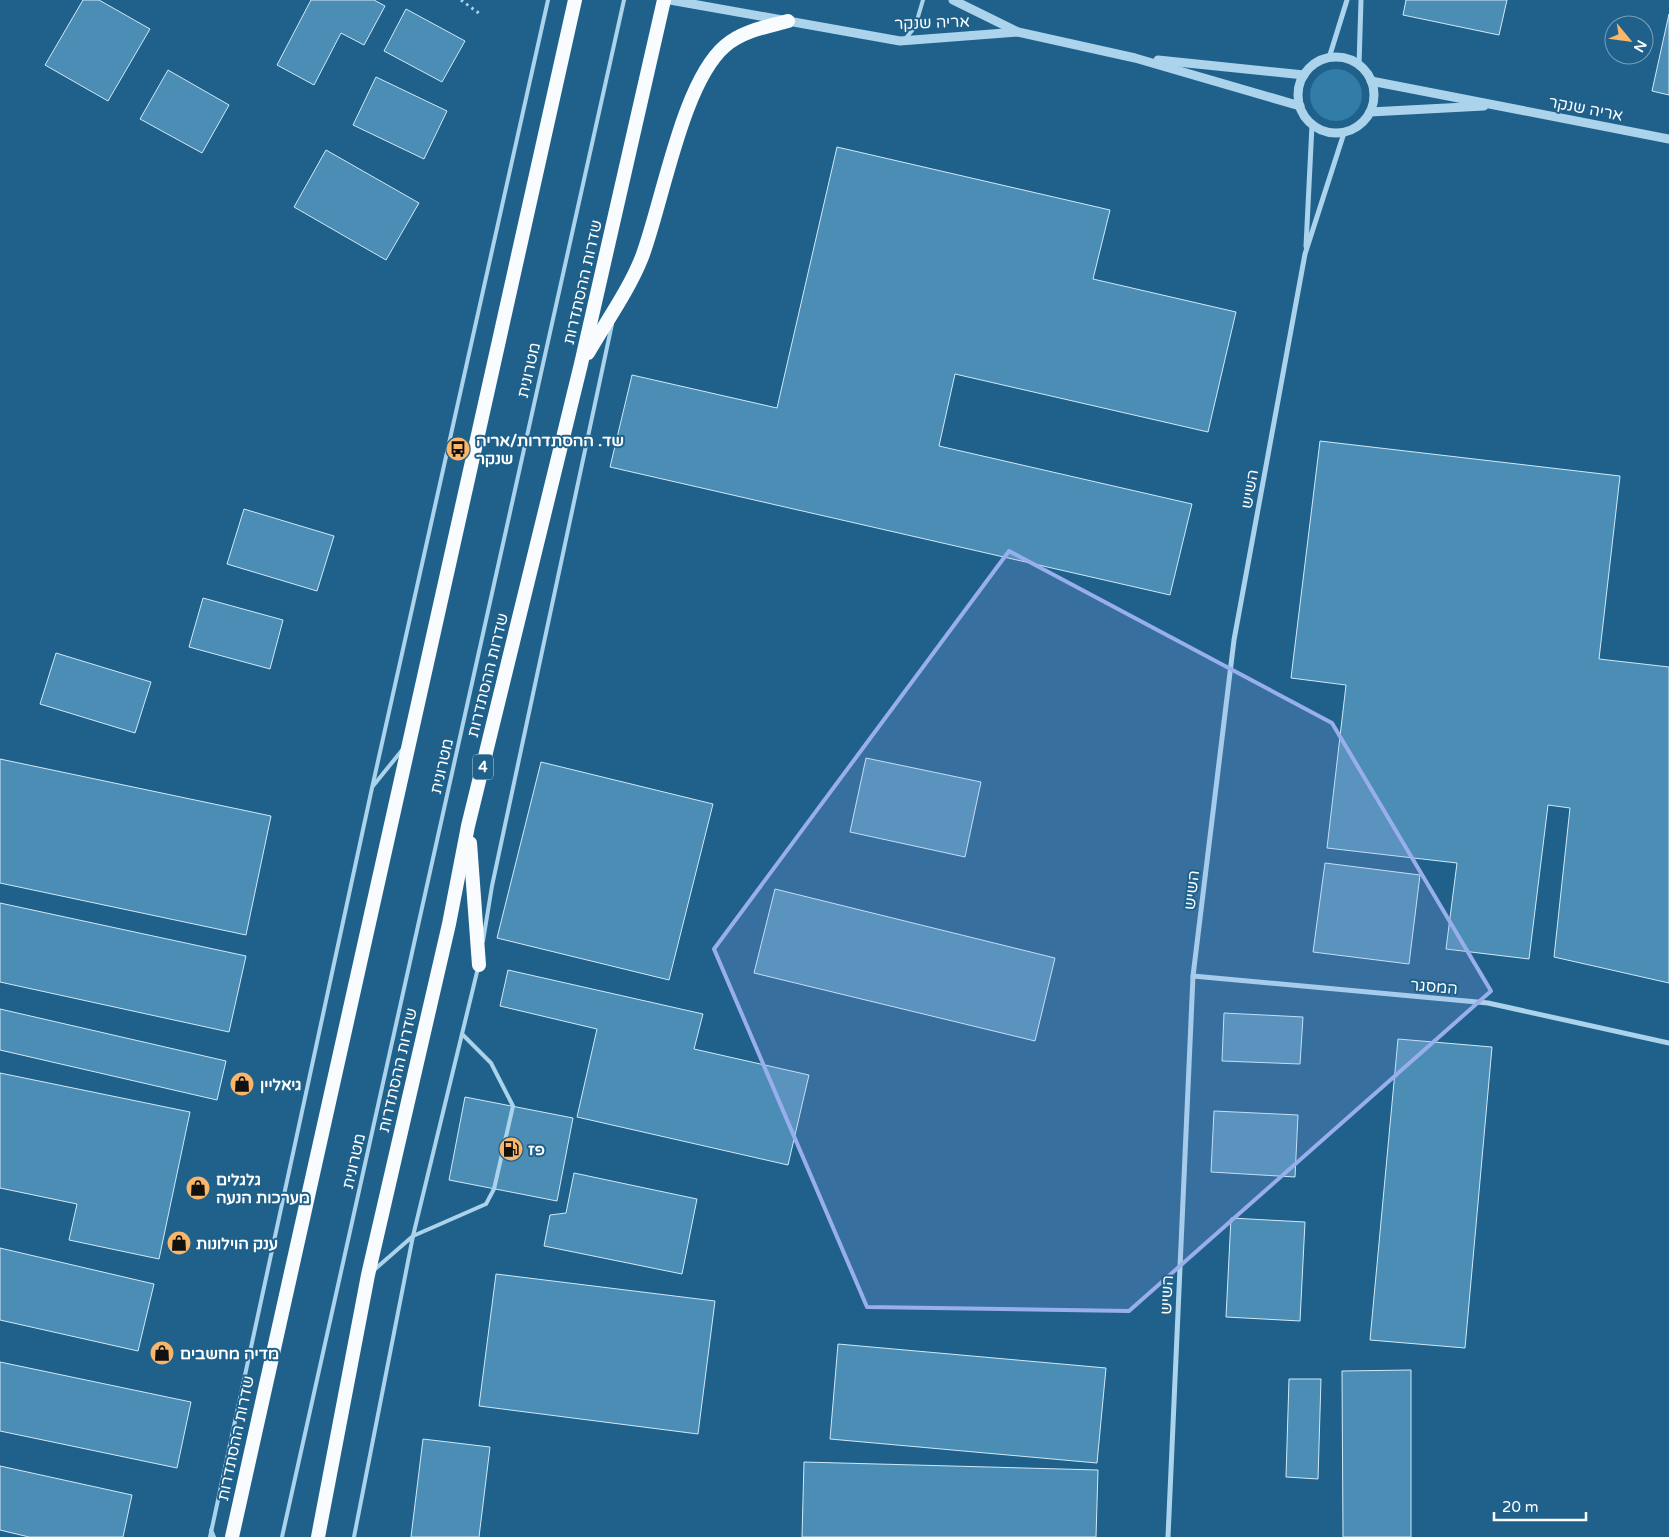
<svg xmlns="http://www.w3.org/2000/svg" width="1669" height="1537" viewBox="0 0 1669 1537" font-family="'Varela Round','Noto Sans Hebrew',sans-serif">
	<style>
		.grass { fill: #327ca8 }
		.building { fill: #4b8db4; stroke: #d0e9f8 }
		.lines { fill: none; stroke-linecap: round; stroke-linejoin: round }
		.path { stroke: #abd3ec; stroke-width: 3; stroke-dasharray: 2.5 4; stroke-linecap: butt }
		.service { stroke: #abd3ec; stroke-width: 4 }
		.minor { stroke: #abd3ec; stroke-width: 5 }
		.tertiary { stroke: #abd3ec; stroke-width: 9 }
		.trunk { stroke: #f8fcfe; stroke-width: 14 }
		.marked { fill: #99afed; fill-opacity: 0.2; stroke: #99afed; stroke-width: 4; stroke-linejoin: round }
		.labels { text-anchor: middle; stroke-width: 4; stroke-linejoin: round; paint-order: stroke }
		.shield { fill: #1f618b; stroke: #bcd0dc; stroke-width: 1 }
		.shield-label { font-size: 15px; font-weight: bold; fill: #fff }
		.street-label { font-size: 16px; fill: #fff; stroke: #1f618b }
		.poi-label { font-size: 16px; font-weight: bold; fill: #fff; stroke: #1f618b; text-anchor: start }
	</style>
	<rect width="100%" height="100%" fill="#1f618b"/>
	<circle class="grass" cx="1336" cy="95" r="26"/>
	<g class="building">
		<path d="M 83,0 L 99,0 L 150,29 L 108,101 L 45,65 Z"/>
		<path d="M 311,0 L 374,0 L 385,6 L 364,45 L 341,33 L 314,85 L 277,65 Z"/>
		<path d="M 1406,0 L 1507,0 L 1499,35 L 1403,15 Z"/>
		<path d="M 406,9 L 465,41 L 442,82 L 384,51 Z"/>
		<path d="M 1669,14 L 1669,95 L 1652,91 Z"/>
		<path d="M 168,70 L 229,105 L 202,153 L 140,119 Z"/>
		<path d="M 376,77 L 447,111 L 424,159 L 353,125 Z"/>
		<path d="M 837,147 L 1110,210 L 1093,279 L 1236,312 L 1208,432 L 955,374 L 939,446 L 1192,504 L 1170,595 L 610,467 L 632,375 L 777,408 Z"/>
		<path d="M 326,150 L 419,203 L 386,260 L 294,207 Z"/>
		<path d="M 1320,441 L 1620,476 L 1599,659 L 1669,667 L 1669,983 L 1554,957 L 1570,808 L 1548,805 L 1529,959 L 1446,949 L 1457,863 L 1327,848 L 1346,685 L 1291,678 Z"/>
		<path d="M 244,509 L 334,536 L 317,591 L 227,564 Z"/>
		<path d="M 203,598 L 283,620 L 270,669 L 189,647 Z"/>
		<path d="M 56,653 L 151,682 L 135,733 L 40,704 Z"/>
		<path d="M 866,758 L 981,782 L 965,857 L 850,832 Z"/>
		<path d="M 0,759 L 271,816 L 246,935 L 0,883 Z"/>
		<path d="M 541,762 L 713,804 L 669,980 L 497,938 Z"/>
		<path d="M 1325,863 L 1420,875 L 1409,964 L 1313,952 Z"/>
		<path d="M 775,889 L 1055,958 L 1035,1041 L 754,973 Z"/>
		<path d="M 0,903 L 246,956 L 229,1032 L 0,982 Z"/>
		<path d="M 508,970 L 703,1014 L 694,1049 L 809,1075 L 788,1165 L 577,1117 L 597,1029 L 500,1006 Z"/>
		<path d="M 0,1009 L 226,1061 L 217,1100 L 0,1050 Z"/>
		<path d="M 1224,1013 L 1303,1017 L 1300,1064 L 1222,1061 Z"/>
		<path d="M 1398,1039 L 1492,1047 L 1465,1348 L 1370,1340 Z"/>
		<path d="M 0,1073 L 190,1112 L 159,1259 L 69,1240 L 77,1204 L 0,1188 Z"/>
		<path d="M 465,1097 L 573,1118 L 557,1201 L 449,1180 Z"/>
		<path d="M 1214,1111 L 1298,1115 L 1295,1177 L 1211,1172 Z"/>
		<path d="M 574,1173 L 697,1199 L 682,1274 L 544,1246 L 550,1215 L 566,1213 Z"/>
		<path d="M 1231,1218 L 1305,1222 L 1300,1321 L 1226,1317 Z"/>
		<path d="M 0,1248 L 154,1284 L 138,1351 L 0,1320 Z"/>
		<path d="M 496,1274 L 715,1301 L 698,1434 L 479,1406 Z"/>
		<path d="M 838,1344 L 1106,1368 L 1097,1463 L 830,1439 Z"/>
		<path d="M 0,1362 L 191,1402 L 177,1468 L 0,1431 Z"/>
		<path d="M 1411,1370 L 1411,1537 L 1343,1537 L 1342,1371 Z"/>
		<path d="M 1289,1379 L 1321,1379 L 1318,1479 L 1286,1477 Z"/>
		<path d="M 423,1439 L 490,1447 L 479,1537 L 411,1537 Z"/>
		<path d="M 804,1462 L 1098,1470 L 1096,1537 L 802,1537 Z"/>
		<path d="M 0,1466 L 132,1495 L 123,1537 L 29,1537 L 0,1530 Z"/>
	</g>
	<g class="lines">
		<path class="path" d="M 461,0 L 480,14"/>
		<g class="service">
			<path d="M 906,38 L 915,27 L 923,0"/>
			<path d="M 373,786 L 403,749"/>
			<path d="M 483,941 L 492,886 L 612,324"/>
			<path d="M 374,1270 L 413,1236 L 486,1204 L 494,1189 L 513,1106 L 491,1063 L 462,1034"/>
			<path d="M 211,1530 L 214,1537"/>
			<path d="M 210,1537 L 372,788 L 548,0"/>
			<path d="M 282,1537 L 624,0"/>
			<path d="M 354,1537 L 413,1236 L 478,968"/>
		</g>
		<g class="minor">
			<path d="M 1329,58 L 1347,0"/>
			<path d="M 1359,65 L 1361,0"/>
			<path d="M 1306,246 L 1312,125"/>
			<path d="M 1193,976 L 1488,1003 L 1669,1043"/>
			<path d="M 1168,1537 L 1193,976 L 1234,640 L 1305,254 L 1344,133"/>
		</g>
		<g class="tertiary">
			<path d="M 670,0 L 900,41 L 1018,32"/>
			<path d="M 953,0 L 1018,32 L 1135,58 L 1300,106"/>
			<circle cx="1336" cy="95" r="38"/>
			<path d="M 1158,60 L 1304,75"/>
			<path d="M 1371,81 L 1669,139"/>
			<path d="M 1370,112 L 1484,106"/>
		</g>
		<g class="trunk">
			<path d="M 588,353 C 606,322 629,290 642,257 C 663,201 682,83 725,46 C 742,31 766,27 788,21"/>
			<path d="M 470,843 L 479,965"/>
			<path d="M 232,1537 L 575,0"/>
			<path d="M 318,1537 L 368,1275 L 449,924 L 468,826 L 581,364 L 664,0"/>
		</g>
	</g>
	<path class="marked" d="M 1009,551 L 1332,723 L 1491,991 L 1129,1311 L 867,1307 L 714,949 Z"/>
	<defs>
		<symbol id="bus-disc" viewBox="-11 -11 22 22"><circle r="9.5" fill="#fab76a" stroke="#1f618b"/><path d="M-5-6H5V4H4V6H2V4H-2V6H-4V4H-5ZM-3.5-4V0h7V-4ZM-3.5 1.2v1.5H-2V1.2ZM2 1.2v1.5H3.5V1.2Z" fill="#111"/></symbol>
		<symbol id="shop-disc" viewBox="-11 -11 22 22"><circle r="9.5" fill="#fab76a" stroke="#1f618b"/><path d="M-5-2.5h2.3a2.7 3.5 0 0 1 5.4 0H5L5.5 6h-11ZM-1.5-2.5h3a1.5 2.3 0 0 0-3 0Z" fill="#111"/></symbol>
		<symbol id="fuel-disc" viewBox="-11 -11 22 22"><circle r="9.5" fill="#fab76a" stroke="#1f618b"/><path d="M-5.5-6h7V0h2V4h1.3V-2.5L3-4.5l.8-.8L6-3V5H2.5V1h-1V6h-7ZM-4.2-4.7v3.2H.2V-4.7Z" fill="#111"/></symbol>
	</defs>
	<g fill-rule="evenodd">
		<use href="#bus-disc" x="444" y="435" width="28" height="28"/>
		<use href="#shop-disc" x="228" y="1070" width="28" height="28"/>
		<use href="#fuel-disc" x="497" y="1135" width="28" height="28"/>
		<use href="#shop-disc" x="184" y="1174" width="28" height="28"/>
		<use href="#shop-disc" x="165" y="1229" width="28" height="28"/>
		<use href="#shop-disc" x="148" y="1339" width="28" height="28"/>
	</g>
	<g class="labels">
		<rect class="shield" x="473" y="754.5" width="20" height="25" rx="4"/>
		<g class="shield-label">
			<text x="483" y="772">4</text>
		</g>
		<g class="street-label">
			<text transform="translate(932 22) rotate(-2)" y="6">אריה שנקר</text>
			<text transform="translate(1586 108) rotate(11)" y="6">אריה שנקר</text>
			<text transform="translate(582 282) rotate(-77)" y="6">שדרות ההסתדרות</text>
			<text transform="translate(528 370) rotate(-77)" y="6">מטרונית</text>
			<text transform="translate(1249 489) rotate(-80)" y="6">השיש</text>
			<text transform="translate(487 675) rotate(-76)" y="6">שדרות ההסתדרות</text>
			<text transform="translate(441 766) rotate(-77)" y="6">מטרונית</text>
			<text transform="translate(1191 890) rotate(-83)" y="6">השיש</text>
			<text transform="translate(1434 986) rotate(5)" y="6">המסגר</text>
			<text transform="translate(397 1070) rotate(-77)" y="6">שדרות ההסתדרות</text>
			<text transform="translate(353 1161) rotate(-77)" y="6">מטרונית</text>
			<text transform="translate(1166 1295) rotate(-87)" y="6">השיש</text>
			<text transform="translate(235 1438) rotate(-78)" y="6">שדרות ההסתדרות</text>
		</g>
		<g class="poi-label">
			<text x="476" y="446">שד. ההסתדרות/אריה<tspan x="476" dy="18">שנקר</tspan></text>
			<text x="260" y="1090">גיאליין</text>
			<text x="528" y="1155">פז</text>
			<text x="216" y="1185">גלגלים<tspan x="216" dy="18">מערכות הנעה</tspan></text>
			<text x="196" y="1249">ענק הוילונות</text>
			<text x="180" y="1359">מדיה מחשבים</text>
		</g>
	</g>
	<g transform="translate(1629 40) rotate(119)"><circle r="24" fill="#1f618b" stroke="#79a0b9"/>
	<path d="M0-4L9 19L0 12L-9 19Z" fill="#fab76a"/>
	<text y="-8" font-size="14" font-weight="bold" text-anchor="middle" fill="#ffffff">N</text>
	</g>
	<path d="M1494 1512v8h92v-8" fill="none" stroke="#ffffff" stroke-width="2.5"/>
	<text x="1502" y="1512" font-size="15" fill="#ffffff" stroke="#1f618b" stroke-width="4" paint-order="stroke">20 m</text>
</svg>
